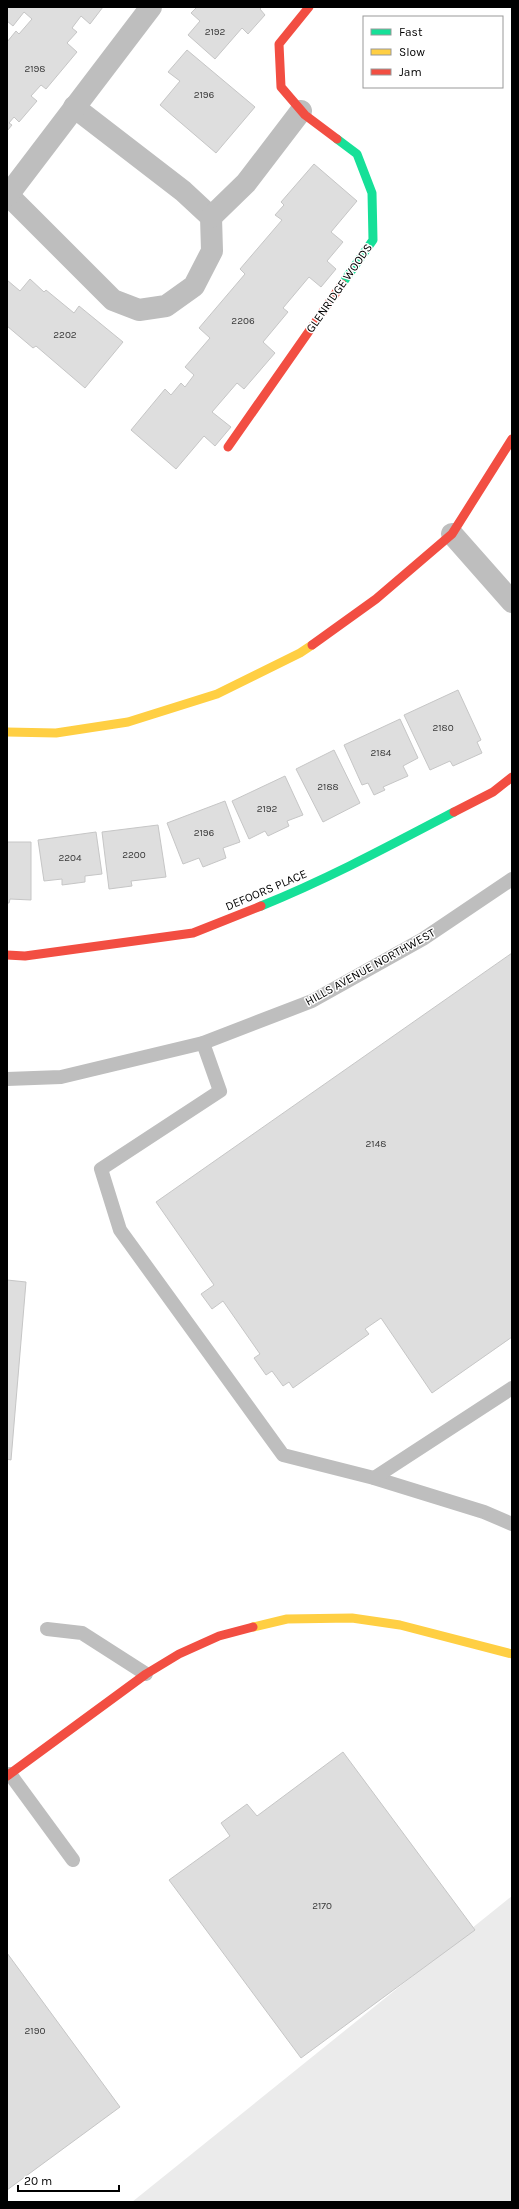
<svg xmlns="http://www.w3.org/2000/svg" width="519" height="2209" viewBox="0 0 519 2209" font-family="Karla,sans-serif">
	<style>
		.green { fill: #ebebeb }
		.building { fill: #dedede; stroke: #c6c6c6 }
		.lines { fill: none; stroke-linecap: round; stroke-linejoin: round }
		.lane { stroke: #bebebe; stroke-width: 14 }
		.street { stroke: #bebebe; stroke-width: 22 }
		.fast { stroke: #16e098; stroke-width: 9 }
		.slow { stroke: #ffcf43; stroke-width: 9 }
		.jam { stroke: #f24e42; stroke-width: 9 }
		.labels { text-anchor: middle; stroke-width: 3; stroke-linejoin: round; paint-order: stroke }
		.number-label { font-size: 10px; fill: #383838 }
		.street-label { font-size: 12px; fill: #000; stroke: #fff }
	</style>
	<rect width="100%" height="100%" fill="#fff"/>
	<path class="green" d="M 512,1896 L 512,2202 L 132,2202 Z"/>
	<g class="building">
		<path d="M 7,7 L 103,7 L 90,24 L 81,16 L 72,28 L 77,32 L 67,43 L 77,52 L 46,89 L 41,85 L 31,96 L 37,101 L 19,122 L 14,117 L 9,123 L 12,125 L 7,131 L 7,42 L 16,31 L 19,34 L 32,19 L 24,12 L 13,26 L 7,21 Z"/>
		<path d="M 197,7 L 262,7 L 260,9 L 265,15 L 248,34 L 242,28 L 215,59 L 188,35 L 200,21 L 191,13 Z"/>
		<path d="M 187,50 L 255,107 L 216,153 L 160,105 L 180,81 L 168,72 Z"/>
		<path d="M 314,164 L 357,201 L 331,232 L 343,242 L 327,261 L 336,269 L 321,287 L 309,277 L 283,308 L 288,312 L 263,342 L 275,353 L 244,389 L 237,383 L 212,412 L 231,427 L 215,446 L 204,436 L 176,469 L 131,430 L 165,389 L 171,395 L 181,383 L 185,387 L 194,375 L 185,367 L 210,338 L 199,328 L 245,274 L 240,269 L 282,220 L 275,215 L 284,205 L 281,202 Z"/>
		<path d="M 30,279 L 44,292 L 46,290 L 74,313 L 79,306 L 123,342 L 85,388 L 36,346 L 33,348 L 7,326 L 7,280 L 20,291 Z"/>
		<path d="M 458,690 L 481,740 L 477,742 L 482,753 L 453,766 L 450,761 L 430,770 L 404,715 Z"/>
		<path d="M 400,719 L 418,758 L 403,766 L 408,776 L 383,787 L 385,790 L 374,795 L 368,783 L 362,785 L 344,745 Z"/>
		<path d="M 334,750 L 360,803 L 323,822 L 296,769 Z"/>
		<path d="M 285,776 L 303,815 L 287,821 L 289,826 L 268,836 L 265,831 L 249,839 L 232,801 Z"/>
		<path d="M 225,801 L 240,842 L 223,848 L 226,858 L 203,867 L 199,858 L 183,864 L 167,823 Z"/>
		<path d="M 158,825 L 166,877 L 131,881 L 132,886 L 109,889 L 102,832 Z"/>
		<path d="M 96,832 L 102,874 L 85,876 L 85,882 L 62,885 L 62,879 L 44,881 L 38,840 Z"/>
		<path d="M 7,842 L 31,842 L 31,900 L 10,899 L 9,903 L 7,903 Z"/>
		<path d="M 512,953 L 512,1337 L 432,1393 L 381,1318 L 365,1329 L 369,1334 L 293,1388 L 289,1382 L 283,1386 L 272,1371 L 266,1375 L 254,1358 L 260,1354 L 223,1301 L 212,1309 L 201,1294 L 214,1285 L 156,1202 Z"/>
		<path d="M 7,1280 L 26,1282 L 11,1460 L 7,1459 Z"/>
		<path d="M 343,1752 L 475,1930 L 301,2058 L 169,1880 L 230,1836 L 221,1823 L 247,1804 L 257,1816 Z"/>
		<path d="M 7,1953 L 120,2107 L 7,2190 Z"/>
	</g>
	<g class="lines">
		<g class="lane">
			<path d="M 203,1043 L 220,1091 L 101,1169 L 120,1230 L 283,1455 L 374,1478 L 484,1512 L 512,1524"/>
			<path d="M 7,1079 L 61,1077 L 203,1043 L 312,1001 L 423,939 L 512,879"/>
			<path d="M 374,1478 L 512,1388"/>
			<path d="M 47,1629 L 82,1633 L 146,1674"/>
			<path d="M 10,1774 L 73,1860"/>
		</g>
		<g class="street">
			<path d="M 7,194 L 113,300 L 139,310 L 166,306 L 194,286 L 212,251 L 211,217 L 183,191 L 74,107"/>
			<path d="M 8,195 L 151,7"/>
			<path d="M 211,217 L 246,183 L 301,111"/>
			<path d="M 452,534 L 512,602"/>
		</g>
		<g class="fast">
			<path d="M 337,139 L 357,154 L 372,193 L 373,240 L 342,284"/>
			<path d="M 261,906 C 328,879 391,845 454,812"/>
		</g>
		<g class="slow">
			<path d="M 7,732 L 56,733 L 128,722 L 217,694 L 300,653 L 312,645"/>
			<path d="M 253,1627 L 287,1619 L 352,1618 L 400,1625 L 512,1654"/>
		</g>
		<g class="jam">
			<path d="M 309,7 L 279,44 L 281,87 L 305,115 L 337,139"/>
			<path d="M 228,447 L 342,284"/>
			<path d="M 312,645 L 376,599 L 452,534 L 512,439"/>
			<path d="M 454,812 L 493,792 L 512,777"/>
			<path d="M 7,955 L 25,956 L 193,933 L 261,906"/>
			<path d="M 7,1776 L 146,1674 L 179,1654 L 219,1636 L 253,1627"/>
		</g>
	</g>
	<g class="labels">
		<g class="number-label">
			<text x="215" y="35">2192</text>
			<text x="35" y="72">2198</text>
			<text x="204" y="98">2196</text>
			<text x="243" y="324">2206</text>
			<text x="65" y="338">2202</text>
			<text x="443" y="731">2180</text>
			<text x="381" y="756">2184</text>
			<text x="328" y="790">2188</text>
			<text x="267" y="812">2192</text>
			<text x="204" y="836">2196</text>
			<text x="134" y="858">2200</text>
			<text x="70" y="861">2204</text>
			<text x="376" y="1147">2148</text>
			<text x="322" y="1909">2170</text>
			<text x="35" y="2034">2190</text>
		</g>
		<g class="street-label">
			<text transform="translate(339 288) rotate(-55)" y="4">GLENRIDGE WOODS</text>
			<text transform="translate(266 890) rotate(-23)" y="4">DEFOORS PLACE</text>
			<text transform="translate(370 967) rotate(-29)" y="4">HILLS AVENUE NORTHWEST</text>
		</g>
	</g>
	<rect width="519" height="2209" fill="none" stroke="#000000" stroke-width="16"/>
	<rect x="363" y="16" width="140" height="72" fill="#ffffff" stroke="#999999"/>
	<rect x="371" y="29" width="20" height="6" fill="#16e098" stroke="#999999"/>
	<text x="399" y="36" font-size="12" fill="#000000">Fast</text>
	<rect x="371" y="49" width="20" height="6" fill="#ffcf43" stroke="#999999"/>
	<text x="399" y="56" font-size="12" fill="#000000">Slow</text>
	<rect x="371" y="69" width="20" height="6" fill="#f24e42" stroke="#999999"/>
	<text x="399" y="76" font-size="12" fill="#000000">Jam</text>
	<path d="M18 2185v6h101v-6" fill="none" stroke="#000000" stroke-width="2"/>
	<text x="24" y="2185" font-size="12" fill="#000000" stroke="#ffffff" stroke-width="3" paint-order="stroke">20 m</text>
</svg>
